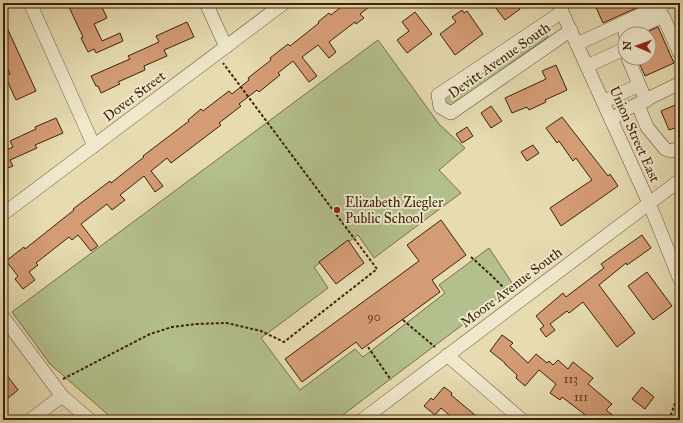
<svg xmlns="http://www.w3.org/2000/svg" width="683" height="423" viewBox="0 0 683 423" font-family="'IM FELL Great Primer',serif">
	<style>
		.green { fill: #b3c08d; stroke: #78704a }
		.building { fill: #d49c75; stroke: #3d2108 }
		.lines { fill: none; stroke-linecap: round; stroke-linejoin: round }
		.minor-casing { stroke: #675032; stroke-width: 14 }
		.path { stroke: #3d2108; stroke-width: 2; stroke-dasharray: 3 2; stroke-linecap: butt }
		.minor { stroke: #efe8cc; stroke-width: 13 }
		.rail { stroke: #3d2108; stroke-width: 3; stroke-dasharray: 7 7; stroke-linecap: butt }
		.poi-dot { fill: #8f2418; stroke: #efe8cc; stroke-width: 1.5 }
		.labels { text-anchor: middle; stroke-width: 4; stroke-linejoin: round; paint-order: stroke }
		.number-label { font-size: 12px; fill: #634023 }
		.street-label { font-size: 14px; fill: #3d2108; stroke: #efe8cc }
		.poi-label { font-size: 14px; fill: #3d2108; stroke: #efe8cc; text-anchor: start }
	</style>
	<rect width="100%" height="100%" fill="#e6dbb1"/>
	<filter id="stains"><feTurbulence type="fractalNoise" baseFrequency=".005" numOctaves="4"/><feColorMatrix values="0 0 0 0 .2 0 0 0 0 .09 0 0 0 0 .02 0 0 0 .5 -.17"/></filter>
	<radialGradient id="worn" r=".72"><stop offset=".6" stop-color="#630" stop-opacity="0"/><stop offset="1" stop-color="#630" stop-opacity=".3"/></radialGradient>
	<g class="green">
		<path d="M 543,30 L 548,37 L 449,107 L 443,98 Z"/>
		<path d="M 378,40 L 439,124 L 465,148 L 439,170 L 461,193 L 374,258 L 358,235 L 314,267 L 328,288 L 261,338 L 300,390 L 355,349 L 363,357 L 445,293 L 439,285 L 489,248 L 514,286 L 336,420 L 114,420 L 50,364 L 12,312 Z"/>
	</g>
	<g class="building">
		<path d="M 77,3 L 100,3 L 107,18 L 94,24 L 102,41 L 120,33 L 123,41 L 96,53 L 94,49 L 88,52 L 81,38 L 83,37 L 69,7 Z"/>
		<path d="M 346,3 L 374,3 L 360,14 L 364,18 L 356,24 L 355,22 L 329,42 L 336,52 L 329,58 L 318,45 L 302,57 L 317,76 L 309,82 L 293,61 L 278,73 L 280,75 L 259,92 L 257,90 L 239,104 L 241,106 L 219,123 L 221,125 L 171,163 L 167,158 L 151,171 L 163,186 L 155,192 L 144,176 L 120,195 L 125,200 L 112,210 L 107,204 L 81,224 L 98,246 L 91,251 L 78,235 L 72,240 L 69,237 L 36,263 L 38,265 L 29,272 L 35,280 L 23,289 L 15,279 L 18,276 L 6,261 L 24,247 L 25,249 L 74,210 L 73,209 L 110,181 L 111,183 L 144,157 L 143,156 L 189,121 L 188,120 L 201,109 L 203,111 L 229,91 L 232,94 L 249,80 L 248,78 L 271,60 L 270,58 L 288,44 L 290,46 L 319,23 L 318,22 L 329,13 L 331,15 Z"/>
		<path d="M 492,3 L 515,3 L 520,9 L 505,20 Z"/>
		<path d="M 594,3 L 647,3 L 603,23 Z"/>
		<path d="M 462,10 L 464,13 L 467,11 L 483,34 L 455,55 L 440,34 L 456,22 L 452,17 Z"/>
		<path d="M 415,12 L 432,34 L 407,53 L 397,40 L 409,31 L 402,22 Z"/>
		<path d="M 3,19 L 36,91 L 16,100 L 5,76 L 10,74 L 3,59 Z"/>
		<path d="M 187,22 L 194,37 L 164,50 L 167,56 L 144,66 L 145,70 L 118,82 L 120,84 L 101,93 L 98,86 L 96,86 L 91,76 L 130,59 L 128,56 L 159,42 L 156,36 Z"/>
		<path d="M 658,27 L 674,63 L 645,76 L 637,58 L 649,58 L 649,31 Z"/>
		<path d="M 556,65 L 567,90 L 545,100 L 546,102 L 529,110 L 527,107 L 512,113 L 505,98 L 546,79 L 542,71 Z"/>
		<path d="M 680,103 L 680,126 L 669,130 L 661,111 Z"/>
		<path d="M 491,106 L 502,121 L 491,128 L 481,113 Z"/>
		<path d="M 562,117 L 608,176 L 610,174 L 618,186 L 561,226 L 550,208 L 592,180 L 576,158 L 573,161 L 559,141 L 557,143 L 546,128 Z"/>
		<path d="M 56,118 L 63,133 L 35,145 L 37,148 L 10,160 L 13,166 L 3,170 L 3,143 L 6,150 L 13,147 L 10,141 L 36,129 L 35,127 Z"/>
		<path d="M 467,127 L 473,136 L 462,143 L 456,134 Z"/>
		<path d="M 533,145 L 539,153 L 527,161 L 521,152 Z"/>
		<path d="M 441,220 L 466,255 L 432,280 L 440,292 L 362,349 L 356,342 L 302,382 L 285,359 L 419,261 L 407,245 Z"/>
		<path d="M 642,235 L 651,248 L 627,265 L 626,263 L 599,285 L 635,333 L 617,347 L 583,302 L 569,313 L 567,311 L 550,324 L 555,330 L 546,337 L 540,329 L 544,326 L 536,316 L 563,293 L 566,297 L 604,268 L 601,264 Z"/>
		<path d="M 348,240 L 364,263 L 336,284 L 319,262 Z"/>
		<path d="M 647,272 L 672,306 L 653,320 L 628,286 Z"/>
		<path d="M 502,335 L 513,343 L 510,346 L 528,363 L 536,354 L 547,363 L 549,361 L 553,365 L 558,360 L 568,369 L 573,362 L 593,378 L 588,384 L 612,404 L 606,410 L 619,420 L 592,420 L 562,397 L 560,400 L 550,393 L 556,384 L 539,370 L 525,386 L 516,378 L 517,375 L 505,364 L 505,363 L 490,351 Z"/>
		<path d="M 3,370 L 18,390 L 3,402 Z"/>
		<path d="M 444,387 L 452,393 L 451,395 L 481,420 L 455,420 L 441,408 L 435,415 L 424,406 L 431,398 L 433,400 Z"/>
		<path d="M 642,387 L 654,397 L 645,409 L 632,399 Z"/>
	</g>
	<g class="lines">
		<defs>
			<g id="minor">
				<path d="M 30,3 L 94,146"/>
				<path d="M 206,3 L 226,47"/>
				<path d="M 558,3 L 649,203 L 680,280"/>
				<path d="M 562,12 L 438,95 L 440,107 L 451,113 L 571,30"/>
				<path d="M 625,34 L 663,16 L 680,54"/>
				<path d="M 577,44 L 666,3"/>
				<path d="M 628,58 L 646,101"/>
				<path d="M 587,66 L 624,49 L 625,52"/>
				<path d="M 603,102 L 639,85"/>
				<path d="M 638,105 L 647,127 L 665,149 L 671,151 L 680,148"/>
				<path d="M 611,120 L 625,110 L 680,83"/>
				<path d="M 3,214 L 284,3"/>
				<path d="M 3,317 L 62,396 L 90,420"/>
				<path d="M 447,355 L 522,420"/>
				<path d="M 30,420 L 62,396"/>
				<path d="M 362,420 L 680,180"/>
			</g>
		</defs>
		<use href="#minor" class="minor-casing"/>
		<g class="path">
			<path d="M 471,257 L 491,275 L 508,292"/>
			<path d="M 403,320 L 435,347"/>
			<path d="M 368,347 L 391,380"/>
			<path d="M 63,379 L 150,334 L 172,327 L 196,324 L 227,323 L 261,331 L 284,342 L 377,269 L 223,63"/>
			<path d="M 669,420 L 680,389"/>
		</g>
		<use href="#minor" class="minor"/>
		<path class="rail" d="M 678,420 L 680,415"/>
	</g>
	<circle class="poi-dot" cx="337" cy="210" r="4"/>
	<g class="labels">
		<g class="number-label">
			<text x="374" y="321">90</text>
			<text x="571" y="383">113</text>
			<text x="581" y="401">111</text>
		</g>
		<g class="street-label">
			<text transform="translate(499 60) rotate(-35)" y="5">Devitt Avenue South</text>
			<text transform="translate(134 96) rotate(-37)" y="5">Dover Street</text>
			<text transform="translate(635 134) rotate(66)" y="5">Union Street East</text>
			<text transform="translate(511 287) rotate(-37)" y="5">Moore Avenue South</text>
		</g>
		<g class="poi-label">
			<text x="345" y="207">Elizabeth Ziegler<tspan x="345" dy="16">Public School</tspan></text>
		</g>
	</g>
	<rect width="683" height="423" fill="none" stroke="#e6dbb1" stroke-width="16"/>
	<rect x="4" y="4" width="675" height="415" fill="none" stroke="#3d2108" stroke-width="2"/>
	<rect x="8" y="8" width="667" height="407" fill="none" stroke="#3d2108"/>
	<g transform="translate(637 46) rotate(272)"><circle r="19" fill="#efe8cc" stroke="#a8987e"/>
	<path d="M0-3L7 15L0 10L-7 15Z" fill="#8f2418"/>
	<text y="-6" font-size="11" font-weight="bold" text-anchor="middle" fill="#3d2108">N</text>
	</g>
	<rect width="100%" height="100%" filter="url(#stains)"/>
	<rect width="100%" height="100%" fill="url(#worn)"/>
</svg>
